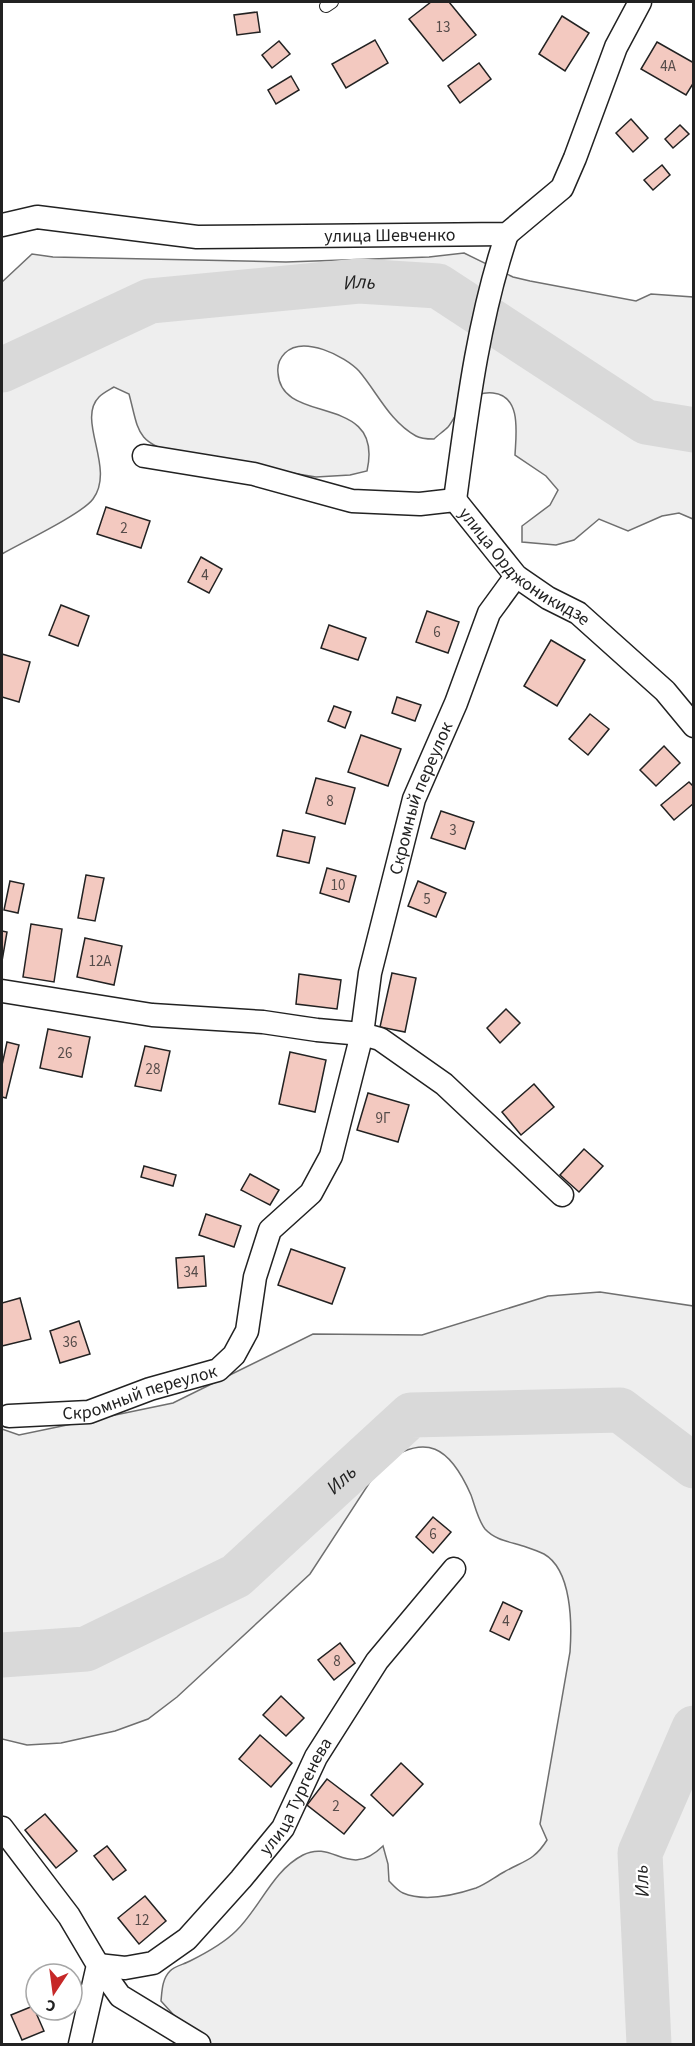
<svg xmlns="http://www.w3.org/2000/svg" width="695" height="2046" viewBox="0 0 695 2046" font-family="'Source Sans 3',sans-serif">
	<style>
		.green { fill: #eee; stroke: #6f6f6f; stroke-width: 1.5 }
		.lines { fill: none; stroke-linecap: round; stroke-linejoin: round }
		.river { stroke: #d9d9d9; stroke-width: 45 }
		.building { fill: #f3c9c0; stroke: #222; stroke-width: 1.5 }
		.lane-casing { stroke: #222; stroke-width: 14 }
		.street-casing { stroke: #222; stroke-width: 25 }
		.lane { stroke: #fff; stroke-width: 12 }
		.street { stroke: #fff; stroke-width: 22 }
		.labels { text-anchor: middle; stroke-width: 4.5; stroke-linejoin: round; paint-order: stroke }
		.number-label { font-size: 15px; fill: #564c4a }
		.street-label { font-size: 18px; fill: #222; stroke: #fff }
		.water-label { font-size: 20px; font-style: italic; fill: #222; stroke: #fff }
	</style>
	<rect width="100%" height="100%" fill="#fff"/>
	<g class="green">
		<path d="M 464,253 L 513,277 L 530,281 L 636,301 L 651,294 L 693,297 L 693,519 L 679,513 L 662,516 L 628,531 L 599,519 L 574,540 L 556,545 L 522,542 L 522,526 L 550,505 L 558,490 L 546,476 L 515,455 C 516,434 522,396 493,393 C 483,392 475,395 467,401 C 458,408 455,418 448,427 C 444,431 438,435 434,439 C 428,439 421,439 416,436 C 390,422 377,392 359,371 C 345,356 303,335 285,353 C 279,359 277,365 278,373 C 281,427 385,391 367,471 L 350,475 L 316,477 L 177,454 C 135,442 139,431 129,394 L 114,387 C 109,390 103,393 99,397 C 76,420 116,468 93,499 C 82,514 21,543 2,554 L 2,282 L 32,254 L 53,257 L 286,262 L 429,257 Z"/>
		<path d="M 600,1292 L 693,1306 L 693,2044 L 200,2044 L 161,2001 C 162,1991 162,1979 170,1971 C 174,1966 185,1964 190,1961 C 206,1953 224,1943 236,1931 C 260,1908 272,1871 303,1855 C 334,1839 348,1880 383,1846 L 388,1864 L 389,1881 C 393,1885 398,1891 403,1893 C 424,1902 455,1895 476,1888 C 486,1884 495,1877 504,1872 C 523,1861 534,1861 547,1840 L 540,1824 L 570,1652 C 572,1624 572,1570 544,1554 C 538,1551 532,1549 526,1547 C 512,1542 496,1541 485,1529 C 478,1520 475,1506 471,1495 C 450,1447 426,1431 381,1465 L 310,1574 L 177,1697 L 148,1719 L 115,1731 L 61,1743 L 27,1745 L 2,1739 L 2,1429 L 19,1435 L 173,1403 L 313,1334 L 422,1335 L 548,1296 Z"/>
	</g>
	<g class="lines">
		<g class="river">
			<path id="s1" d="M 2,370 L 150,301 L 359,281 L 438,286 L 646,422 L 694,430"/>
			<path id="s2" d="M 2,1655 L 86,1649 L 236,1576 L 411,1415 L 620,1410 L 694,1466"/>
			<path d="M 649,2044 L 640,1853 L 694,1728"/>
		</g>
	</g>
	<g class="building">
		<path d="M 431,2 L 449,2 L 476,35 L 443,61 L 409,19 Z"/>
		<path d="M 257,12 L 260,32 L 237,35 L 234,15 Z"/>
		<path d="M 562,16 L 589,33 L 565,71 L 539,54 Z"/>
		<path d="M 375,40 L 388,63 L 346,88 L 332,64 Z"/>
		<path d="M 279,41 L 290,54 L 272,68 L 262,55 Z"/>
		<path d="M 657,42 L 694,63 L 694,82 L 686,95 L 641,69 Z"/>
		<path d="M 479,63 L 491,79 L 460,103 L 448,86 Z"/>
		<path d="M 291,76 L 299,90 L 276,104 L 268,90 Z"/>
		<path d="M 631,119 L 648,138 L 633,152 L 616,133 Z"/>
		<path d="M 680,125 L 689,134 L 673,148 L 665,139 Z"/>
		<path d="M 662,165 L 670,175 L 653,190 L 644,180 Z"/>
		<path d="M 106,507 L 150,521 L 141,548 L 97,534 Z"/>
		<path d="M 201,557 L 222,569 L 209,593 L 188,582 Z"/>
		<path d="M 61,605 L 89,616 L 78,646 L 49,635 Z"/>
		<path d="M 427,611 L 459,622 L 448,653 L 416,642 Z"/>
		<path d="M 329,625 L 366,638 L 358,660 L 321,648 Z"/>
		<path d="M 551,640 L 585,660 L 557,706 L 524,686 Z"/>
		<path d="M 2,654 L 30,662 L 19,702 L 2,697 Z"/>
		<path d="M 397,697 L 421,705 L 415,721 L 392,713 Z"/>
		<path d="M 334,706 L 351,712 L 345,728 L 328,721 Z"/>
		<path d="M 590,714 L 609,729 L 588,755 L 569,739 Z"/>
		<path d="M 361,735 L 401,749 L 388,786 L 348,772 Z"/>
		<path d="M 664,746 L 680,763 L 656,786 L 640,770 Z"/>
		<path d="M 316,778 L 355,788 L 345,824 L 306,813 Z"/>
		<path d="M 689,782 L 694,787 L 694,803 L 674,820 L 661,805 Z"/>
		<path d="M 441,811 L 474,822 L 465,849 L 431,838 Z"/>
		<path d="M 283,830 L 315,837 L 309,863 L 277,856 Z"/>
		<path d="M 327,868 L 356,876 L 349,902 L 320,893 Z"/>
		<path d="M 86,875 L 104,878 L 95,921 L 78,918 Z"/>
		<path d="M 10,881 L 24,884 L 18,913 L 4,910 Z"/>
		<path d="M 418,881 L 446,893 L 436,917 L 408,906 Z"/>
		<path d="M 31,924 L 62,929 L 54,982 L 23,977 Z"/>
		<path d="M 2,931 L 7,932 L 2,961 Z"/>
		<path d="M 85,938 L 122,946 L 114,985 L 77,977 Z"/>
		<path d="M 392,973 L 416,978 L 405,1032 L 380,1027 Z"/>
		<path d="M 299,974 L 341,980 L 337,1009 L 296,1004 Z"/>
		<path d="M 506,1009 L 520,1023 L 500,1043 L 487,1028 Z"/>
		<path d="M 48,1029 L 90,1037 L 82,1077 L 40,1068 Z"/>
		<path d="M 7,1042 L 19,1045 L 6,1098 L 2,1097 L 2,1065 Z"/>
		<path d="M 145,1046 L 170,1051 L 161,1091 L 135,1086 Z"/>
		<path d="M 290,1052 L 326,1060 L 315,1112 L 279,1104 Z"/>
		<path d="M 534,1084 L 554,1107 L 521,1135 L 502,1112 Z"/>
		<path d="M 368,1093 L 409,1105 L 398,1142 L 357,1130 Z"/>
		<path d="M 584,1149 L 603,1166 L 579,1192 L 560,1175 Z"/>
		<path d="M 144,1166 L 176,1175 L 173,1186 L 141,1177 Z"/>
		<path d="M 250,1174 L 279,1190 L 270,1205 L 241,1190 Z"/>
		<path d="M 206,1214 L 241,1226 L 234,1247 L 199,1235 Z"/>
		<path d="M 291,1249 L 345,1268 L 332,1304 L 278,1285 Z"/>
		<path d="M 204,1256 L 206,1286 L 178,1288 L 176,1258 Z"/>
		<path d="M 20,1298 L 31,1339 L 2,1346 L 2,1303 Z"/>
		<path d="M 79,1321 L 90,1354 L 60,1363 L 50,1331 Z"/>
		<path d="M 433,1517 L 451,1532 L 433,1553 L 416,1537 Z"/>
		<path d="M 503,1602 L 522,1611 L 509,1640 L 490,1631 Z"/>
		<path d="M 340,1643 L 355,1663 L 334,1680 L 318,1660 Z"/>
		<path d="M 281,1696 L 304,1718 L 286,1736 L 263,1715 Z"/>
		<path d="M 260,1735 L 292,1763 L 271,1787 L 239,1759 Z"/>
		<path d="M 401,1763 L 423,1784 L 393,1816 L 371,1795 Z"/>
		<path d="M 327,1779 L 365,1808 L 344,1834 L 307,1805 Z"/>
		<path d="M 45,1814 L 77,1851 L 56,1868 L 25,1830 Z"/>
		<path d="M 107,1846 L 126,1870 L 113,1880 L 94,1856 Z"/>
		<path d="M 145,1896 L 166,1921 L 139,1944 L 118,1918 Z"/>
		<path d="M 33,2006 L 44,2031 L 22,2040 L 11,2015 Z"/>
	</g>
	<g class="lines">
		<defs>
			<path id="lane" d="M 326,6 L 332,2"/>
			<g id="street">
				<path id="s3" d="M 2,225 L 37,217 L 197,237 L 507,234 L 562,188 L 575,158 L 616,47 L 640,2"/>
				<path id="s4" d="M 144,456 L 254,474 L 352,501 L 420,504 L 455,500 L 516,576 L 548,598 L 578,613 L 665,691 L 694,726"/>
				<path d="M 455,500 C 467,411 478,320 507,234"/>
				<path d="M 2,991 L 152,1015 L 263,1022 L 317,1030 L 362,1034 L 380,1039 L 444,1084 L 562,1195"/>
				<path id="s5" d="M 9,1416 L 89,1412 L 150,1389 L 218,1370 L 234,1355 L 247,1331 L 255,1277 L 270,1230 L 311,1193 L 331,1156 L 362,1034 L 370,973 L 414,799 L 456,703 L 489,613 L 516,576"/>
				<path d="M 2,1828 L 69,1916 L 98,1965 L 80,2044"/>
				<path id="s6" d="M 98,1965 L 125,1968 L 153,1963 L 187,1939 L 241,1879 L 283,1828 L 316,1757 L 377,1661 L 454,1569"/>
				<path d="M 98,1965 L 120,1996 L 199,2044"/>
			</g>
		</defs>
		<use href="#lane" class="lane-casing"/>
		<use href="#street" class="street-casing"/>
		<use href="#lane" class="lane"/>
		<use href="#street" class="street"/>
	</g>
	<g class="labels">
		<g class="number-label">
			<text x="443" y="32">13</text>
			<text x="668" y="71">4А</text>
			<text x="124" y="533">2</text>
			<text x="205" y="580">4</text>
			<text x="437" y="637">6</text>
			<text x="330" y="806">8</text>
			<text x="453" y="835">3</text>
			<text x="338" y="890">10</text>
			<text x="427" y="904">5</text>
			<text x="100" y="966">12А</text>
			<text x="65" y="1058">26</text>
			<text x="153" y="1074">28</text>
			<text x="383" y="1123">9Г</text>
			<text x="191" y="1277">34</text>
			<text x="70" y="1347">36</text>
			<text x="433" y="1539">6</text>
			<text x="506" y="1626">4</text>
			<text x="337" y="1666">8</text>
			<text x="336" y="1811">2</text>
			<text x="142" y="1925">12</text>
		</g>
		<g class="street-label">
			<text dy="6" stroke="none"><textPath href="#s3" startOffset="390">улица Шевченко</textPath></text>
			<text dy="6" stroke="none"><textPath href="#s4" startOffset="414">улица Орджоникидзе</textPath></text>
			<text dy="6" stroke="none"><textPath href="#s5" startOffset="836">Скромный переулок</textPath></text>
			<text dy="6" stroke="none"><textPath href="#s5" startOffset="134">Скромный переулок</textPath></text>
			<text dy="6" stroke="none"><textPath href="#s6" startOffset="278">улица Тургенева</textPath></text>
		</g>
		<g class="water-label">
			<text dy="7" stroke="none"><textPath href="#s1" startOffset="374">Иль</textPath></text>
			<text dy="7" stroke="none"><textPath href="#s2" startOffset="394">Иль</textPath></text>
			<text transform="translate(641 1881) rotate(-93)" y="7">Иль</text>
		</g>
	</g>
	<rect width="695" height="2046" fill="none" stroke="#222222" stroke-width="6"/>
	<g transform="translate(54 1992) rotate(193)"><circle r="28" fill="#ffffff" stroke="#a7a7a7" stroke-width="1.5"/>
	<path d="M0-4.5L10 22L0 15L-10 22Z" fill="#c62828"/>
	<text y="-9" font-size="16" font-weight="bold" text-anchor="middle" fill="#222222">С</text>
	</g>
</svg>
